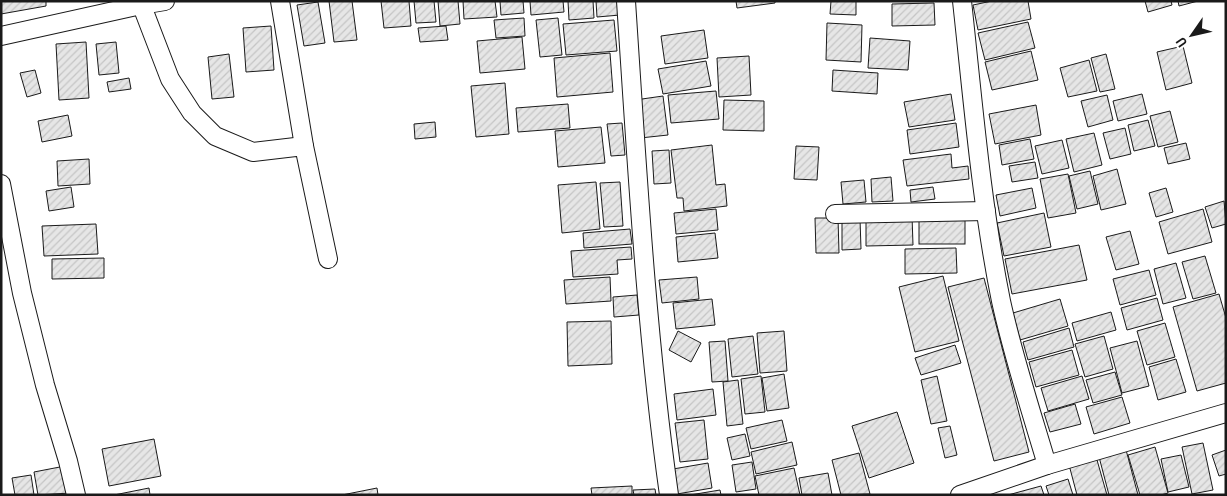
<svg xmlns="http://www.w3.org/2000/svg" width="1227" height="496" viewBox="0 0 1227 496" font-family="'Archivo Narrow',sans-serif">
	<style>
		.building { fill: url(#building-hatch); stroke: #1a1a1a }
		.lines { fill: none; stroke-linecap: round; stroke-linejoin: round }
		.street-casing { stroke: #1a1a1a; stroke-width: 20 }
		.street { stroke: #fff; stroke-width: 18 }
	</style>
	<defs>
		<pattern id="building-hatch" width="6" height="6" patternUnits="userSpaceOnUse" patternTransform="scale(1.25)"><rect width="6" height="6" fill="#e6e6e6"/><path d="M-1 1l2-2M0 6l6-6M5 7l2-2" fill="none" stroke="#c5c5c5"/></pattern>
	</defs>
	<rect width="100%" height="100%" fill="#fff"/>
	<g class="building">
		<path d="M 1,1 L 46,1 L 46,6 L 1,14 Z"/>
		<path d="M 329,1 L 352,1 L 357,40 L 334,42 Z"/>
		<path d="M 381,1 L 409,1 L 411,26 L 384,28 Z"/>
		<path d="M 414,1 L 434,1 L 436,22 L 416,23 Z"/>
		<path d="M 438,1 L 458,1 L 460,24 L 440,26 Z"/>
		<path d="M 463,1 L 495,1 L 497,17 L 464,19 Z"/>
		<path d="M 500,1 L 523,1 L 524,13 L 501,15 Z"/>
		<path d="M 530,1 L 563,1 L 564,12 L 531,15 Z"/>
		<path d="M 568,1 L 593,1 L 594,18 L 569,20 Z"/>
		<path d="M 596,1 L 619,1 L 620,15 L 597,17 Z"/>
		<path d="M 736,1 L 775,1 L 775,3 L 737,8 Z"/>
		<path d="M 831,1 L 856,1 L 856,15 L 830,14 Z"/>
		<path d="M 992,1 L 1028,1 L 1031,19 L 978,30 L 973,5 Z"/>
		<path d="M 1145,1 L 1171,1 L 1172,5 L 1148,12 Z"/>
		<path d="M 1178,1 L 1198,1 L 1179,6 Z"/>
		<path d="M 318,2 L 325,43 L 304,46 L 297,5 Z"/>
		<path d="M 934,3 L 935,25 L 892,26 L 892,4 Z"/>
		<path d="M 524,18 L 525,36 L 496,38 L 494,20 Z"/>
		<path d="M 558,18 L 562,55 L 540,57 L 536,20 Z"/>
		<path d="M 614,20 L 617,51 L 566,55 L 563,24 Z"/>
		<path d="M 1028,22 L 1035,48 L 985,60 L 978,33 Z"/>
		<path d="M 827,23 L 862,25 L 861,62 L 826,60 Z"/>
		<path d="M 271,26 L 274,70 L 246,72 L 243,28 Z"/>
		<path d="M 446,26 L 448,40 L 420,42 L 418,28 Z"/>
		<path d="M 704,30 L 708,58 L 665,64 L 661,36 Z"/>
		<path d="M 522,37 L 525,69 L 480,73 L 477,41 Z"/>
		<path d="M 870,38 L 910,41 L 908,70 L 868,68 Z"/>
		<path d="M 86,42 L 89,98 L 59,100 L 56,44 Z"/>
		<path d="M 116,42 L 119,73 L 99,75 L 96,44 Z"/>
		<path d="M 1183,46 L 1192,83 L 1166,90 L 1157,52 Z"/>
		<path d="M 1031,51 L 1038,80 L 992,90 L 985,62 Z"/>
		<path d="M 610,53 L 613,92 L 557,97 L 554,58 Z"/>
		<path d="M 229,54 L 234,97 L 212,99 L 208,57 Z"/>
		<path d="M 1106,54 L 1115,89 L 1100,92 L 1091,58 Z"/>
		<path d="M 749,56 L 751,95 L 719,97 L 717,58 Z"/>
		<path d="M 1089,60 L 1097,91 L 1068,97 L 1060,68 Z"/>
		<path d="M 706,61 L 711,86 L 663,94 L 658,69 Z"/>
		<path d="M 35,70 L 41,93 L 27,97 L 20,73 Z"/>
		<path d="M 833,70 L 878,73 L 877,94 L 832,91 Z"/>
		<path d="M 129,78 L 131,89 L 109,92 L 107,82 Z"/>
		<path d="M 505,83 L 509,134 L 476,137 L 471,86 Z"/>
		<path d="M 716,91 L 719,119 L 671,123 L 668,95 Z"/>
		<path d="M 951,94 L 955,120 L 909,127 L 904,102 Z"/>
		<path d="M 1142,94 L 1147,114 L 1118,121 L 1113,101 Z"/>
		<path d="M 1107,95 L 1113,120 L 1088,127 L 1081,101 Z"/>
		<path d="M 663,96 L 668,135 L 640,138 L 635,100 Z"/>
		<path d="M 724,100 L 764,101 L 764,131 L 723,130 Z"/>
		<path d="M 568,104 L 570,128 L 518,132 L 516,108 Z"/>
		<path d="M 1036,105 L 1041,135 L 995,144 L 989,114 Z"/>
		<path d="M 1170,111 L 1178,142 L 1158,147 L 1150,116 Z"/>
		<path d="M 68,115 L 72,136 L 42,142 L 38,121 Z"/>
		<path d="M 1148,120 L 1155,146 L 1134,151 L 1128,125 Z"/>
		<path d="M 435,122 L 436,137 L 415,139 L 414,124 Z"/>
		<path d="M 622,123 L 625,155 L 611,156 L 607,124 Z"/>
		<path d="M 956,123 L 959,147 L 910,154 L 907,130 Z"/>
		<path d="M 601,127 L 605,163 L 558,167 L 555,131 Z"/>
		<path d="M 1125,128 L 1131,154 L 1110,159 L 1103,133 Z"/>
		<path d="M 1094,133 L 1102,165 L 1074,172 L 1066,139 Z"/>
		<path d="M 1030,139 L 1034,159 L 1002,165 L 999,145 Z"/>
		<path d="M 1062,140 L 1069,168 L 1042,174 L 1035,146 Z"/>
		<path d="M 1186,143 L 1190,159 L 1168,164 L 1164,148 Z"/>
		<path d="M 712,145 L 716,185 L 725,184 L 727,206 L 684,211 L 683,198 L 677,198 L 671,150 Z"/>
		<path d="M 796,146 L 819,147 L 817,180 L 794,179 Z"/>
		<path d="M 669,150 L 671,183 L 654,184 L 652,151 Z"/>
		<path d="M 951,154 L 952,168 L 968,166 L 969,179 L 907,186 L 903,160 Z"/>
		<path d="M 89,159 L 90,184 L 58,186 L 57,161 Z"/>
		<path d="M 1035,162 L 1038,178 L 1012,182 L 1009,166 Z"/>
		<path d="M 1117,169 L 1126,204 L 1101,210 L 1093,176 Z"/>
		<path d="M 1090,171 L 1098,204 L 1077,209 L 1069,176 Z"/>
		<path d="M 1068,174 L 1076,213 L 1048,218 L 1040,179 Z"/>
		<path d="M 891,177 L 893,201 L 872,202 L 871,179 Z"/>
		<path d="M 864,180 L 866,202 L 843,204 L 841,182 Z"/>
		<path d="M 596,182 L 600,229 L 562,233 L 558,185 Z"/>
		<path d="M 620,182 L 623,226 L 604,227 L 600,183 Z"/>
		<path d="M 71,187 L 74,207 L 49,211 L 46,191 Z"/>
		<path d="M 933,187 L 935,199 L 911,202 L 910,190 Z"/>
		<path d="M 1032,188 L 1036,208 L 1000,216 L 996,195 Z"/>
		<path d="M 1166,188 L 1173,212 L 1156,217 L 1149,193 Z"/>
		<path d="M 1224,201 L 1226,224 L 1212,228 L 1205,207 Z"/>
		<path d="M 716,209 L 718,230 L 676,234 L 674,213 Z"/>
		<path d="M 1203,209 L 1212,242 L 1168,254 L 1159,222 Z"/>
		<path d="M 1044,213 L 1051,247 L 1004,256 L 997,223 Z"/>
		<path d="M 866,216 L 912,216 L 913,245 L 866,246 Z"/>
		<path d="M 815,218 L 838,218 L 839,253 L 816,253 Z"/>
		<path d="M 842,219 L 860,219 L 861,249 L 842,250 Z"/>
		<rect x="919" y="219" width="46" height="25"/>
		<path d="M 96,224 L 98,254 L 44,256 L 42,226 Z"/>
		<path d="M 630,229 L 632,244 L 584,248 L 583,233 Z"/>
		<path d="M 1130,231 L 1139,264 L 1116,270 L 1106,237 Z"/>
		<path d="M 715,233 L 718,258 L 678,262 L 676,237 Z"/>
		<path d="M 1079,245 L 1087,280 L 1012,294 L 1005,259 Z"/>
		<path d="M 631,247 L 632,259 L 617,260 L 618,274 L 573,277 L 571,251 Z"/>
		<path d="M 956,248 L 957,273 L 905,274 L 905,249 Z"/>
		<path d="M 1205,256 L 1216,293 L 1193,299 L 1182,262 Z"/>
		<path d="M 104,258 L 104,278 L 52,279 L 52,259 Z"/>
		<path d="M 1176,263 L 1186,298 L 1163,304 L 1154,269 Z"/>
		<path d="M 1149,270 L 1156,295 L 1120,305 L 1113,279 Z"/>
		<path d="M 943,276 L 959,341 L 915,352 L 899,287 Z"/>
		<path d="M 610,277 L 611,301 L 566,304 L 564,280 Z"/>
		<path d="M 697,277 L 699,299 L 662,303 L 659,280 Z"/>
		<path d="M 984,278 L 1029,452 L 994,461 L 948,287 Z"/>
		<path d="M 1219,294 L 1226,318 L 1226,383 L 1197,391 L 1173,307 Z"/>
		<path d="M 637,295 L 639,315 L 614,317 L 613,297 Z"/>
		<path d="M 1157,298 L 1163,320 L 1127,330 L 1121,308 Z"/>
		<path d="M 712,299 L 715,325 L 676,329 L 673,303 Z"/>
		<path d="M 1060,299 L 1068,326 L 1020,340 L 1013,313 Z"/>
		<path d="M 1111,312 L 1116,330 L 1077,341 L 1072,323 Z"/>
		<path d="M 611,321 L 612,364 L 568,366 L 567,322 Z"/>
		<path d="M 1165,323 L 1175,357 L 1147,365 L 1137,331 Z"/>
		<path d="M 1069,328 L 1074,347 L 1028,360 L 1023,342 Z"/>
		<path d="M 678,331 L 701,343 L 691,362 L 669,350 Z"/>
		<path d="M 784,331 L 787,371 L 760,373 L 757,333 Z"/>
		<path d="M 753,336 L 758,374 L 732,377 L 728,339 Z"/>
		<path d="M 1104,336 L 1113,369 L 1085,377 L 1075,344 Z"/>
		<path d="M 725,341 L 728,381 L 712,382 L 709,342 Z"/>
		<path d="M 1137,341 L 1149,386 L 1122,393 L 1110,348 Z"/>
		<path d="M 955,345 L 961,363 L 921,375 L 915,358 Z"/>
		<path d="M 1072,350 L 1079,375 L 1036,387 L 1029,362 Z"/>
		<path d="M 1176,359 L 1186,392 L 1158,400 L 1149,367 Z"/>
		<path d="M 1115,372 L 1122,395 L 1093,403 L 1086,380 Z"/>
		<path d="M 784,374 L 789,408 L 767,411 L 762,378 Z"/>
		<path d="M 761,376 L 765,412 L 745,414 L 741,379 Z"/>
		<path d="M 937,376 L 947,421 L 931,424 L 921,380 Z"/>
		<path d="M 1082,376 L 1089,399 L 1048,411 L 1041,388 Z"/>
		<path d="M 738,380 L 743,424 L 727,426 L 723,382 Z"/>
		<path d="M 713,389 L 716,415 L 677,420 L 674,394 Z"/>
		<path d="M 1122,397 L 1130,423 L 1094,434 L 1086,407 Z"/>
		<path d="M 1075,404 L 1081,424 L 1050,432 L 1044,413 Z"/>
		<path d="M 897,412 L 914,463 L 869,478 L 852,426 Z"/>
		<path d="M 704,420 L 708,459 L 680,462 L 675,423 Z"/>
		<path d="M 782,420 L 787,441 L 751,449 L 746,428 Z"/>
		<path d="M 950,426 L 957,455 L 945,458 L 938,428 Z"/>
		<path d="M 745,434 L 750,456 L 732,460 L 727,438 Z"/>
		<path d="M 154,439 L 161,476 L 109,486 L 102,449 Z"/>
		<path d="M 792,442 L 797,465 L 756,474 L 751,452 Z"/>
		<path d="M 1203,443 L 1213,490 L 1192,494 L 1182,447 Z"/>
		<path d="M 1125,446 L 1138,495 L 1109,495 L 1098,453 Z"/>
		<path d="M 1155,447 L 1168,493 L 1161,495 L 1140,495 L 1128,455 Z"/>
		<path d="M 1226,450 L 1226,474 L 1219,476 L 1212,455 Z"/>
		<path d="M 859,453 L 870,494 L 841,495 L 832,460 Z"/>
		<path d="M 1095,453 L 1107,495 L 1077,495 L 1068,461 Z"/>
		<path d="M 1181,455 L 1189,487 L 1168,492 L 1161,459 Z"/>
		<path d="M 752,462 L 756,489 L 736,492 L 732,465 Z"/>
		<path d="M 708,463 L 712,488 L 677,494 L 673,469 Z"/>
		<path d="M 65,466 L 70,493 L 38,495 L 34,472 Z"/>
		<path d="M 794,468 L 800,495 L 759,495 L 755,476 Z"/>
		<path d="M 828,473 L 832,495 L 802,495 L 799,478 Z"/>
		<path d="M 31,475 L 34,495 L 15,495 L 12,478 Z"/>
		<path d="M 1068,479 L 1073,495 L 1049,495 L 1046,486 Z"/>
		<path d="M 632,486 L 632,495 L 592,495 L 591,488 Z"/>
		<path d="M 1041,486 L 1044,495 L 1008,495 Z"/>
		<path d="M 149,488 L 150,495 L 114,495 Z"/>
		<path d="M 377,488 L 378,495 L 342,495 Z"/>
		<path d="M 655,489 L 656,495 L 634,495 L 633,490 Z"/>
		<path d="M 720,490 L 721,495 L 690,495 Z"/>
	</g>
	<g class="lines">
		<defs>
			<g id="street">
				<path d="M 140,1 L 170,79 L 192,113 L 215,136 L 253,152 L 304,146 L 328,259"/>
				<path d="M 280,1 L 304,146"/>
				<path d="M 626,1 C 637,166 646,331 669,495"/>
				<path d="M 962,1 C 973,101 981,202 1001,301 C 1013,356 1031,411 1047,465"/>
				<path d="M 1,36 L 141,5 L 165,1"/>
				<path d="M 1,184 L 22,293 L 45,385 L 68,461 L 76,495"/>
				<path d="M 835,214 L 986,211"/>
				<path d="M 960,495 L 1047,465 L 1226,413"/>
			</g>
		</defs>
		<use href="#street" class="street-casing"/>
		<use href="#street" class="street"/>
	</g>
	<rect width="1227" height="496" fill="none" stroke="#1a1a1a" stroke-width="5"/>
	<g transform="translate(1192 35) rotate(236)" stroke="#ffffff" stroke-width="4" paint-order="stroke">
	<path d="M0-4L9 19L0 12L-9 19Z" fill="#1a1a1a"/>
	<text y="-8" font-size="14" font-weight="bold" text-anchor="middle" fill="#1a1a1a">U</text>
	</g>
</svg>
